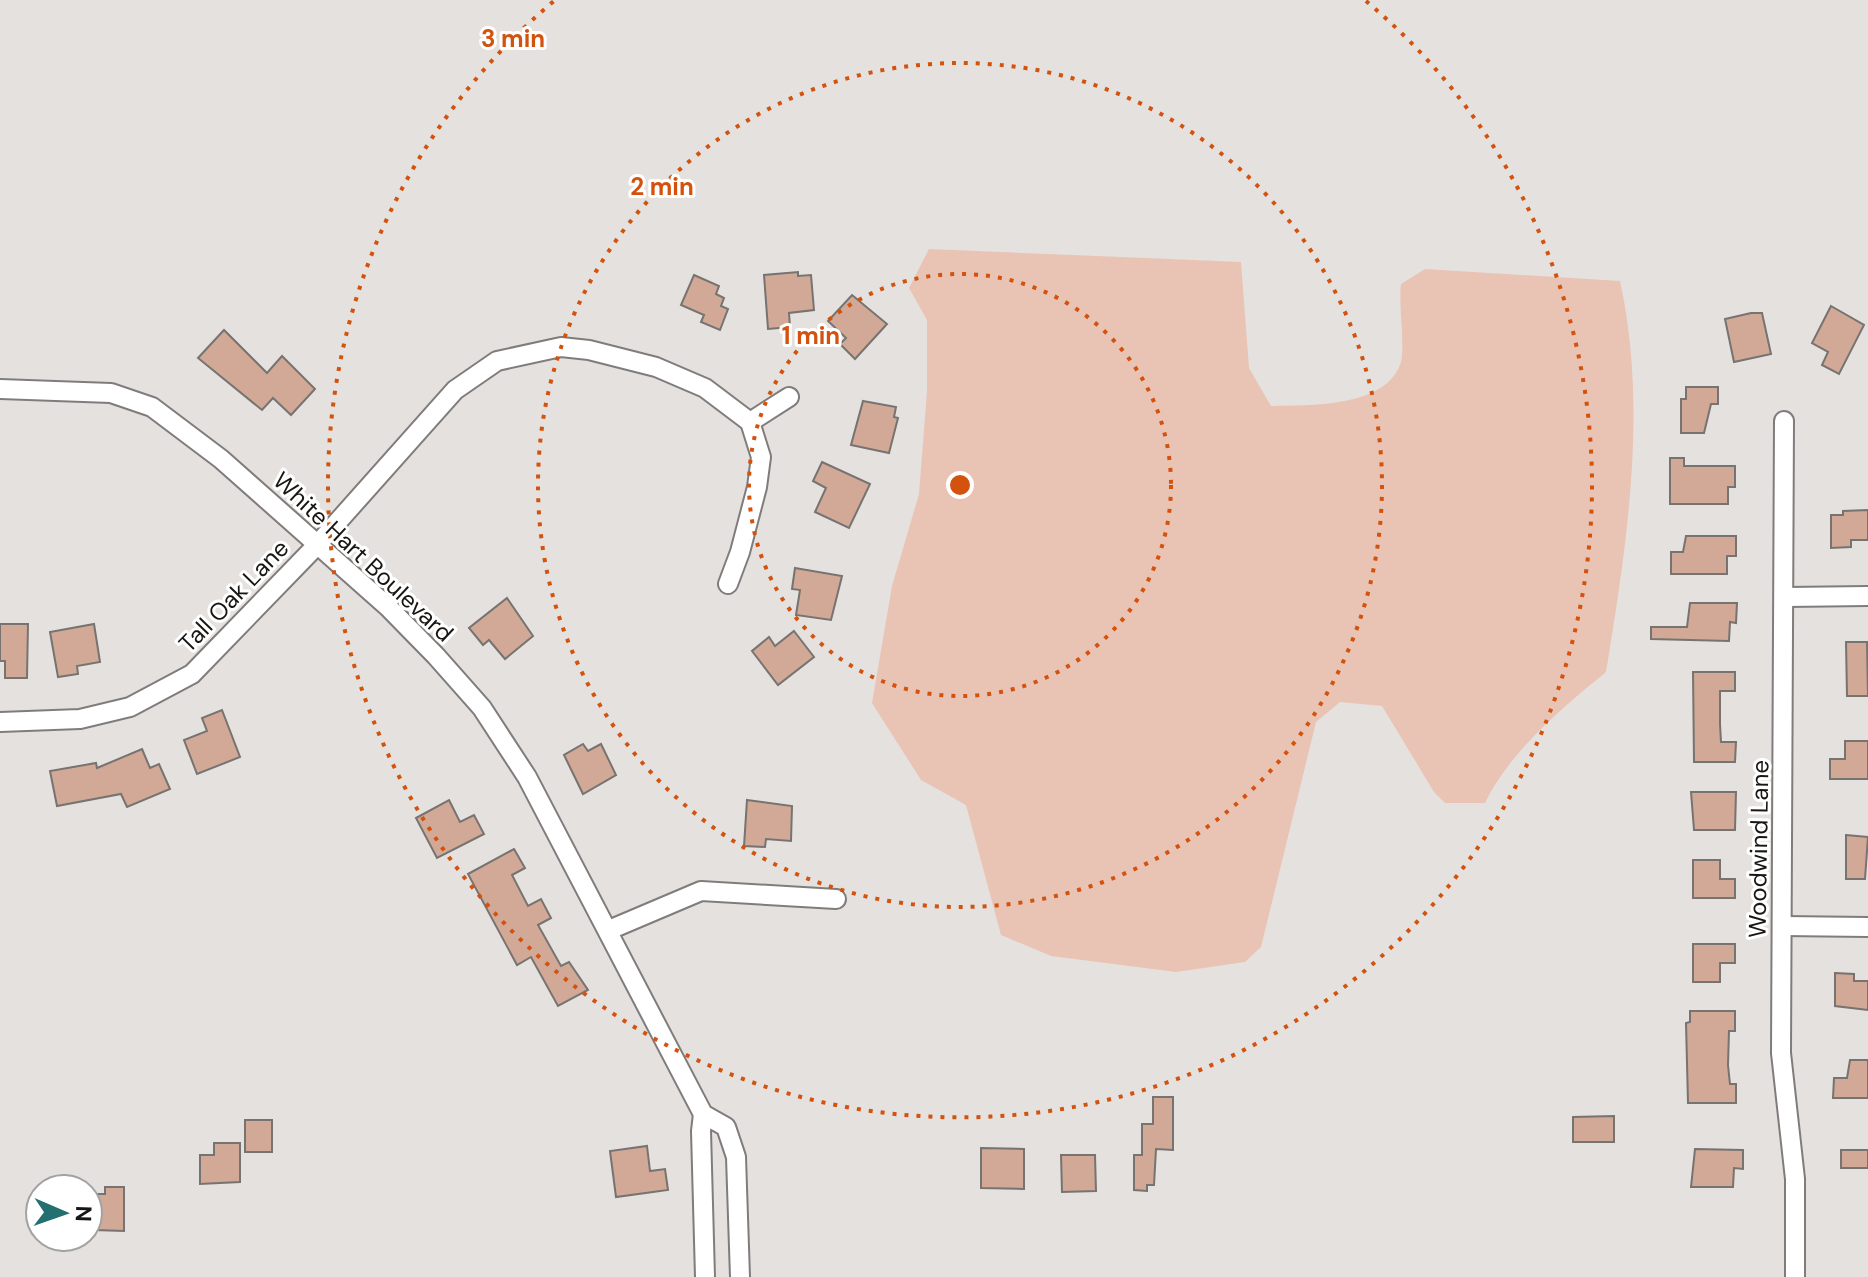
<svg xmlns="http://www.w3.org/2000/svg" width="1868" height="1277" viewBox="0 0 1868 1277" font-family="'DM Sans',sans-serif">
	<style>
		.green { fill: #e9c4b4 }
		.building { fill: #d1a996; stroke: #767371; stroke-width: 2 }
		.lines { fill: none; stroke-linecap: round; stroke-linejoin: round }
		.minor-casing { stroke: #807c7b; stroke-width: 22 }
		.minor { stroke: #fff; stroke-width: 18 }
		.ring { fill: none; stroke: #d3520d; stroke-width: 4; stroke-dasharray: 4 8 }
		.labels { text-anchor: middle; stroke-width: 6; stroke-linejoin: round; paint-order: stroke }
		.street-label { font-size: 24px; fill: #171615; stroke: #fff }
		.centre { fill: #d3520d; stroke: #fff; stroke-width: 4 }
		.ring-label { font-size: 24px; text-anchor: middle; font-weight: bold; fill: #d3520d; stroke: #fff; stroke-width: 6; stroke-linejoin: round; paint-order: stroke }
	</style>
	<rect width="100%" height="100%" fill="#e5e1df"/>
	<path class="green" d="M 929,249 L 1241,262 L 1249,368 L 1271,406 C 1309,405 1383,408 1400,365 C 1406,351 1398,303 1401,284 L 1425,269 L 1620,281 C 1648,409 1627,544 1606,672 C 1562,708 1510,751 1485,803 L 1445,803 L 1434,792 L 1382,706 L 1340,702 L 1316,722 L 1261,947 L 1245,962 L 1176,972 L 1051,956 L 1001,935 L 966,805 L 921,780 L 872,703 L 892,586 L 919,494 L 927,391 L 927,320 L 909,288 Z"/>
	<g class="building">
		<path d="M 798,272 L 798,276 L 811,275 L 814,310 L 789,313 L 790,327 L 768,329 L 764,275 Z"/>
		<path d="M 694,275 L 719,286 L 716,294 L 724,298 L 721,306 L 728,309 L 720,330 L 701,322 L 704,315 L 681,305 Z"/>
		<path d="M 852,295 L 887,324 L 855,359 L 840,344 L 846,338 L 828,321 Z"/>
		<path d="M 1831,306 L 1864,325 L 1839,374 L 1822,365 L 1828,352 L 1812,343 Z"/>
		<path d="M 1751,313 L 1762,313 L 1771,354 L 1734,362 L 1725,319 Z"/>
		<path d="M 224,330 L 267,373 L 282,356 L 315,389 L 291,415 L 273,398 L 262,410 L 198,358 Z"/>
		<path d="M 1686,387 L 1718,387 L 1718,404 L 1711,404 L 1704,433 L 1681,433 L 1681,399 L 1686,399 Z"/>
		<path d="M 863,401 L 896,407 L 894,417 L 898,418 L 889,453 L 851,445 Z"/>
		<path d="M 1670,458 L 1684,458 L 1684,466 L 1735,466 L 1735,487 L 1728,487 L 1728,504 L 1670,504 Z"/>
		<path d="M 822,462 L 870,484 L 849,528 L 815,512 L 826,488 L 813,481 Z"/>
		<path d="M 1868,510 L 1868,540 L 1851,540 L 1851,547 L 1831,548 L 1831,515 L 1843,515 L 1843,511 Z"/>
		<path d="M 1686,536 L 1736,536 L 1736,556 L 1727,556 L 1727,574 L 1671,574 L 1671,552 L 1683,552 Z"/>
		<path d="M 795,568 L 842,576 L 831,620 L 796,615 L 800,590 L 792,589 Z"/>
		<path d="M 507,598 L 533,636 L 505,659 L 489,640 L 483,645 L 469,628 Z"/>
		<path d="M 1690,603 L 1737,603 L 1736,623 L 1730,622 L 1729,641 L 1651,639 L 1651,627 L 1687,627 Z"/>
		<path d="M 0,624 L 28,624 L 27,678 L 5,678 L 5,661 L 0,661 Z"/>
		<path d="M 94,624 L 100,662 L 77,666 L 78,674 L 58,677 L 50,632 Z"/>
		<path d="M 794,631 L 814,657 L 778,685 L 752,651 L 769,637 L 775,646 Z"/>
		<path d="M 1846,642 L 1867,642 L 1868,696 L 1847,696 Z"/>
		<path d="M 1693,672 L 1735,672 L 1735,691 L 1720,691 L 1720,724 L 1721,742 L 1736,742 L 1735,762 L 1694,762 Z"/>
		<path d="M 222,710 L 240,757 L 197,774 L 184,740 L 207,731 L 202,718 Z"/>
		<path d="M 1845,741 L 1868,741 L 1868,779 L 1830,779 L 1830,759 L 1845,759 Z"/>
		<path d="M 583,744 L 588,751 L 601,744 L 616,775 L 583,794 L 564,755 Z"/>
		<path d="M 142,749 L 150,768 L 159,764 L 170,789 L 127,807 L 121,794 L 57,806 L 50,771 L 96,763 L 97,768 Z"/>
		<path d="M 1691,792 L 1736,792 L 1735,830 L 1694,830 Z"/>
		<path d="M 449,800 L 460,822 L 474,815 L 484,834 L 437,858 L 416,818 Z"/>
		<path d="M 747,800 L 792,806 L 791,841 L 766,839 L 765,847 L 744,846 Z"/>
		<path d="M 1846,835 L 1868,837 L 1865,879 L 1846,879 Z"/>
		<path d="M 514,849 L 525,868 L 512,875 L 528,906 L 541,899 L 551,918 L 538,925 L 561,966 L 569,962 L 588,990 L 558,1006 L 531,957 L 517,965 L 468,874 Z"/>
		<path d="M 1693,860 L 1720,860 L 1720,879 L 1735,879 L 1735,898 L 1693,898 Z"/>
		<path d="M 1693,944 L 1735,944 L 1735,963 L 1720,963 L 1720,982 L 1693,982 Z"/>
		<path d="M 1835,973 L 1854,974 L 1854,981 L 1868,981 L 1868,1010 L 1835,1006 Z"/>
		<path d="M 1690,1011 L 1735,1011 L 1735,1031 L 1729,1031 L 1728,1065 L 1730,1084 L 1736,1084 L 1736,1103 L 1688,1103 L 1686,1023 L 1690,1022 Z"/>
		<path d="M 1850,1060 L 1868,1060 L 1868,1098 L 1833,1098 L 1834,1078 L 1847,1078 Z"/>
		<path d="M 1153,1097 L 1173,1097 L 1173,1150 L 1156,1149 L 1154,1185 L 1147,1185 L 1147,1191 L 1134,1190 L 1134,1155 L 1142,1155 L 1142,1124 L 1153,1124 Z"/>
		<path d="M 1614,1116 L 1614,1142 L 1573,1142 L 1573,1117 Z"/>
		<rect x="245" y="1120" width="27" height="32"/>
		<path d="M 214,1143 L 240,1143 L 240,1182 L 200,1184 L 200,1155 L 214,1155 Z"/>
		<path d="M 647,1146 L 650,1171 L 665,1169 L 668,1190 L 616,1197 L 610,1151 Z"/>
		<path d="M 981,1148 L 1024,1149 L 1024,1189 L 981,1188 Z"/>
		<path d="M 1695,1149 L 1743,1150 L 1743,1169 L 1734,1168 L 1733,1187 L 1691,1187 Z"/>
		<rect x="1841" y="1150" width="27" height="18"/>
		<path d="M 1061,1155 L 1095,1155 L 1096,1191 L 1062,1192 Z"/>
		<path d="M 105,1187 L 124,1187 L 124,1231 L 94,1230 L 94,1194 L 105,1194 Z"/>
	</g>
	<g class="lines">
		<defs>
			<g id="minor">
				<path d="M 0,389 L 111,393 L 152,407 L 221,459 L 388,607 L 436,656 L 482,708 L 527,777 L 703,1114 L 726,1127 L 736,1157 L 740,1277"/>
				<path d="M 1784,421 L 1781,1053 L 1795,1179 L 1795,1277"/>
				<path d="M 750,422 L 789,397"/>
				<path d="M 1786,597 L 1868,596"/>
				<path d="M 0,722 L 80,719 L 130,707 L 192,674 L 317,545 L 455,390 L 497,361 L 561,347 L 589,350 L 656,367 L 705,388 L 750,422 L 761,457 L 757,487 L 740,552 L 728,584"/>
				<path d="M 1782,926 L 1868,927"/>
				<path d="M 609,930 L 701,891 L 836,899"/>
				<path d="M 703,1114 L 701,1131 L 705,1277"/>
			</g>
		</defs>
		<use href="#minor" class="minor-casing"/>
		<use href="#minor" class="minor"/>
	</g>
	<g class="ring">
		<circle cx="960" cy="485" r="211"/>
		<circle cx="960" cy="485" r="422"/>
		<path d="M1366 1A632 632 0 1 1 554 1"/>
	</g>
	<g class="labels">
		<g class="street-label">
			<text transform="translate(363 557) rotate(43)" y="8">White Hart Boulevard</text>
			<text transform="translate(234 596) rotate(-46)" y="8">Tall Oak Lane</text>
			<text transform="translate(1759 849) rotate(-89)" y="8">Woodwind Lane</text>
		</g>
	</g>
	<circle cx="960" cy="485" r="12" class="centre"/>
	<g class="ring-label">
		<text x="513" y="47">3 min</text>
		<text x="662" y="195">2 min</text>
		<text x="811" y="344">1 min</text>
	</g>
	<g transform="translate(64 1213) rotate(92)"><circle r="38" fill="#ffffff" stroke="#a2a2a1" stroke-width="2"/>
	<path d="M0-6L14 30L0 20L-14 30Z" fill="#246f70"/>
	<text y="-12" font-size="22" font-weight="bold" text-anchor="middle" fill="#171615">N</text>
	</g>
</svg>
